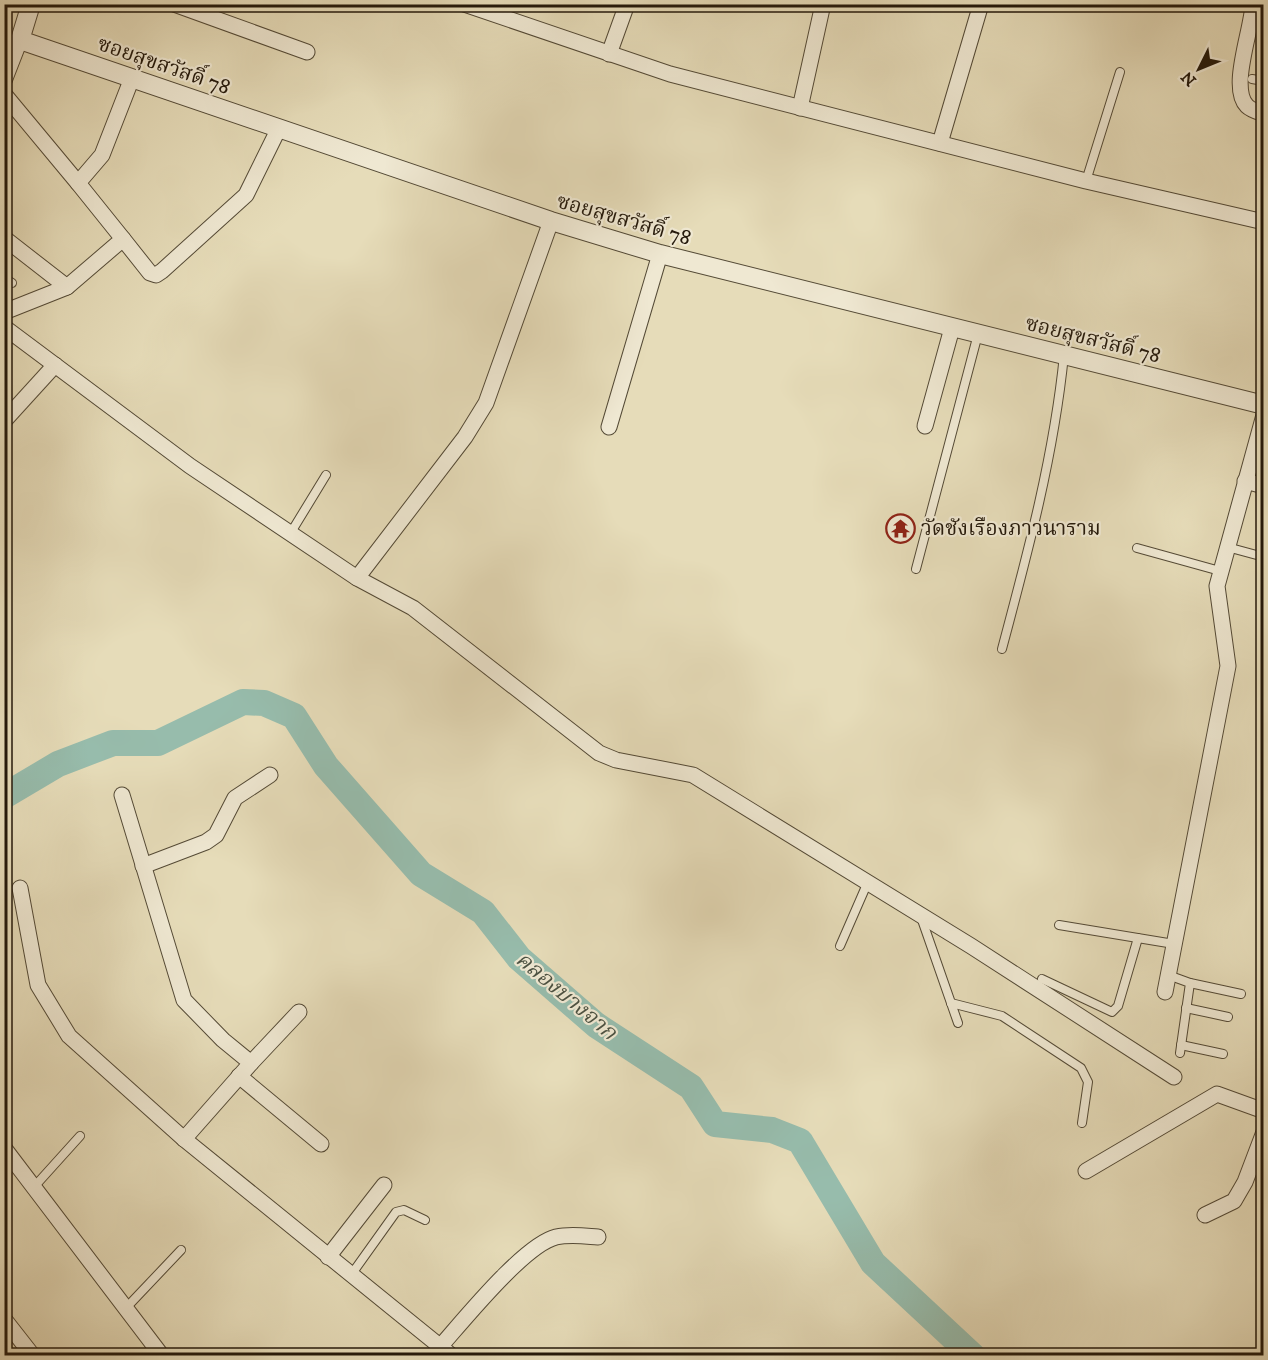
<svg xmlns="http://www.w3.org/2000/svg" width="1268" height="1360" viewBox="0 0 1268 1360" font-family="'IM FELL DW Pica','Noto Serif Thai',serif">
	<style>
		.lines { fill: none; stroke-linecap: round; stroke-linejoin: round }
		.river { stroke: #97bcac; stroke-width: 26 }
		.service-casing { stroke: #544a36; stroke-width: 10 }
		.minor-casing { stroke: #544a36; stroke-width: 17 }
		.tertiary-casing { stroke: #544a36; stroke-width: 20 }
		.service { stroke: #efe8d2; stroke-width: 8 }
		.minor { stroke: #efe8d2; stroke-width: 15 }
		.tertiary { stroke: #efe8d2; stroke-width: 18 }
		.labels { text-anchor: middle; stroke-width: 4.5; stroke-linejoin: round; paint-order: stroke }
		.street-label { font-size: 21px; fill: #24190b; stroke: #efe8d2 }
		.poi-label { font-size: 21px; fill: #24190b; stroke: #efe8d2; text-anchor: start }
		.water-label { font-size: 22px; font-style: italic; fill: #4c5243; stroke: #efe8d2 }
	</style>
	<rect width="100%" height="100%" fill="#e6dcb9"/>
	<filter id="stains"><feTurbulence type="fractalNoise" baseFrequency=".00333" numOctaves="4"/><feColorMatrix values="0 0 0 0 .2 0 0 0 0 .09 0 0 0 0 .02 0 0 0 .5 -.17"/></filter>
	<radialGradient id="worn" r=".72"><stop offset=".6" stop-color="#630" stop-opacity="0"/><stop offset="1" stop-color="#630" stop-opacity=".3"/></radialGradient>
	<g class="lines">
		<path class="river" d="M 4,796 L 58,764 L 113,743 L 158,743 L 243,702 L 264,703 L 294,716 L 326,766 L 421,874 L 483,912 L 519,958 L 596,1025 L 691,1087 L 715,1124 L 772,1130 L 800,1141 L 873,1263 L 973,1356"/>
		<defs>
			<g id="service">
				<path d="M 1252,79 L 1264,81"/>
				<path d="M 1086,181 L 1120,72"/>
				<path d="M 4,278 L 12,283"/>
				<path d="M 290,534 L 326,475"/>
				<path d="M 1227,547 L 1264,557"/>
				<path d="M 1137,548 L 1220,571"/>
				<path d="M 916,569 L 978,334"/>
				<path d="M 1002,649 C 1028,552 1054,455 1064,355"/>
				<path d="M 921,917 L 958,1023"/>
				<path d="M 1059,925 L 1174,944"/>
				<path d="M 840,946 L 867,884"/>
				<path d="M 1168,975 L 1190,983 L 1180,1053"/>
				<path d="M 1042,979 L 1112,1012 L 1118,1006 L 1138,938"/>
				<path d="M 1190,983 L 1241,994"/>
				<path d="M 951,1003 L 1002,1016 L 1081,1068 L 1088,1082 L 1082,1123"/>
				<path d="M 1186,1008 L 1228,1017"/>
				<path d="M 1181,1045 L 1223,1054"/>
				<path d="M 34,1187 L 80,1136"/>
				<path d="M 351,1275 L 396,1212 L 404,1210 L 425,1220"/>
				<path d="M 126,1308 L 181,1250"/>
			</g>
			<g id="minor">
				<path d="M 174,4 L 307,52"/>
				<path d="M 464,4 L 670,74 L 1086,181 L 1264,222"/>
				<path d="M 1253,4 C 1252,30 1229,88 1247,106 C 1251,110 1258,112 1264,114"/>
				<path d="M 609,54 L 627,4"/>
				<path d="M 4,81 L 20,40"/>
				<path d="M 4,94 L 78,183 L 102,155 L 132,78"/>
				<path d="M 800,108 L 823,4"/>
				<path d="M 940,143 L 981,4"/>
				<path d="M 4,238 L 67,287"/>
				<path d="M 123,239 L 150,273 L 156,275 L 162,271 L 246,195 L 279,128"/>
				<path d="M 4,312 L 67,287 L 123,239 L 78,183"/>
				<path d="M 4,327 L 190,466 L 357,578 L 465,437 L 486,403 L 551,221"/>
				<path d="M 4,421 L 55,365"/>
				<path d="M 925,426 L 952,328"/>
				<path d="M 609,427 L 660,254"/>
				<path d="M 1245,481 L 1264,486"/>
				<path d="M 357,578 L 413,608 L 599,753 L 616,760 L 693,775 L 971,946 L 1174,1077"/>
				<path d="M 122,795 L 184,1000 L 223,1040 L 251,1063 L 184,1139"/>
				<path d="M 143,866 L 206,842 L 216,835 L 235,798 L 270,775"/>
				<path d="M 20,888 L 38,985 L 69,1036 L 184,1139 L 452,1356"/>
				<path d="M 1165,992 L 1228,666 L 1217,586 L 1264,415"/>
				<path d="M 251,1063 L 299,1012"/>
				<path d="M 239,1076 L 321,1144"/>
				<path d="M 4,1148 L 162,1356"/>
				<path d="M 1086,1171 L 1217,1094 L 1264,1111"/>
				<path d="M 1205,1215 L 1234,1201 L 1245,1182 L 1264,1132"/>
				<path d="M 328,1257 L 384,1185"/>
				<path d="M 4,1319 L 33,1356"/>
				<path d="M 439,1348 C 463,1321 524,1245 556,1237 C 570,1234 584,1236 598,1237"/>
			</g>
			<path id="tertiary" d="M 31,4 L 20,40 L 551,221 L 660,254 L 1264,405"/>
		</defs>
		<use href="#service" class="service-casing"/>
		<use href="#minor" class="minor-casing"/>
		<use href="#tertiary" class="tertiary-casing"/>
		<use href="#service" class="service"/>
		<use href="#minor" class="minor"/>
		<use href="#tertiary" class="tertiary"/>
	</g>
	<defs>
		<symbol id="temple-ring" viewBox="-11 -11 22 22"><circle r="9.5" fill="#efe8d2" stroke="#8f2418" stroke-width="1.5"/><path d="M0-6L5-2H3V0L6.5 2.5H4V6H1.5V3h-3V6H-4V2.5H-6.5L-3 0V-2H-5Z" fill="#8f2418"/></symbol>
	</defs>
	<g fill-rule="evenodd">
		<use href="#temple-ring" x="884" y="512" width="33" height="33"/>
	</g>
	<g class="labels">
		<g class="street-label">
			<text transform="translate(164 65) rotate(19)" y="7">ซอยสุขสวัสดิ์ 78</text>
			<text transform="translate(624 219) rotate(16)" y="7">ซอยสุขสวัสดิ์ 78</text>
			<text transform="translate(1093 339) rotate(14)" y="7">ซอยสุขสวัสดิ์ 78</text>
		</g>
		<g class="poi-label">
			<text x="921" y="535">วัดชังเรืองภาวนาราม</text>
		</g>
		<g class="water-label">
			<text transform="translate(567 995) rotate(40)" y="8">คลองบางจาก</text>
		</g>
	</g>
	<rect width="1268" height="1360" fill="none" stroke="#e6dcb9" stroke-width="24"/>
	<rect x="6" y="6" width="1256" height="1348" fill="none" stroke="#24190b" stroke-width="3"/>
	<rect x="12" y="12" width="1244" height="1336" fill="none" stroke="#24190b" stroke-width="1.5"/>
	<g transform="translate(1199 69) rotate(227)" stroke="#efe8d2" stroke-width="4.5" paint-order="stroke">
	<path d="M0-4.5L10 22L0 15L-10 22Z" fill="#24190b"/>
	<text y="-9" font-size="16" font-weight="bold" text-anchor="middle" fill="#24190b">N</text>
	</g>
	<rect width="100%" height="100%" filter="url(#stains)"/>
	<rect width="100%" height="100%" fill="url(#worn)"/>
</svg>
